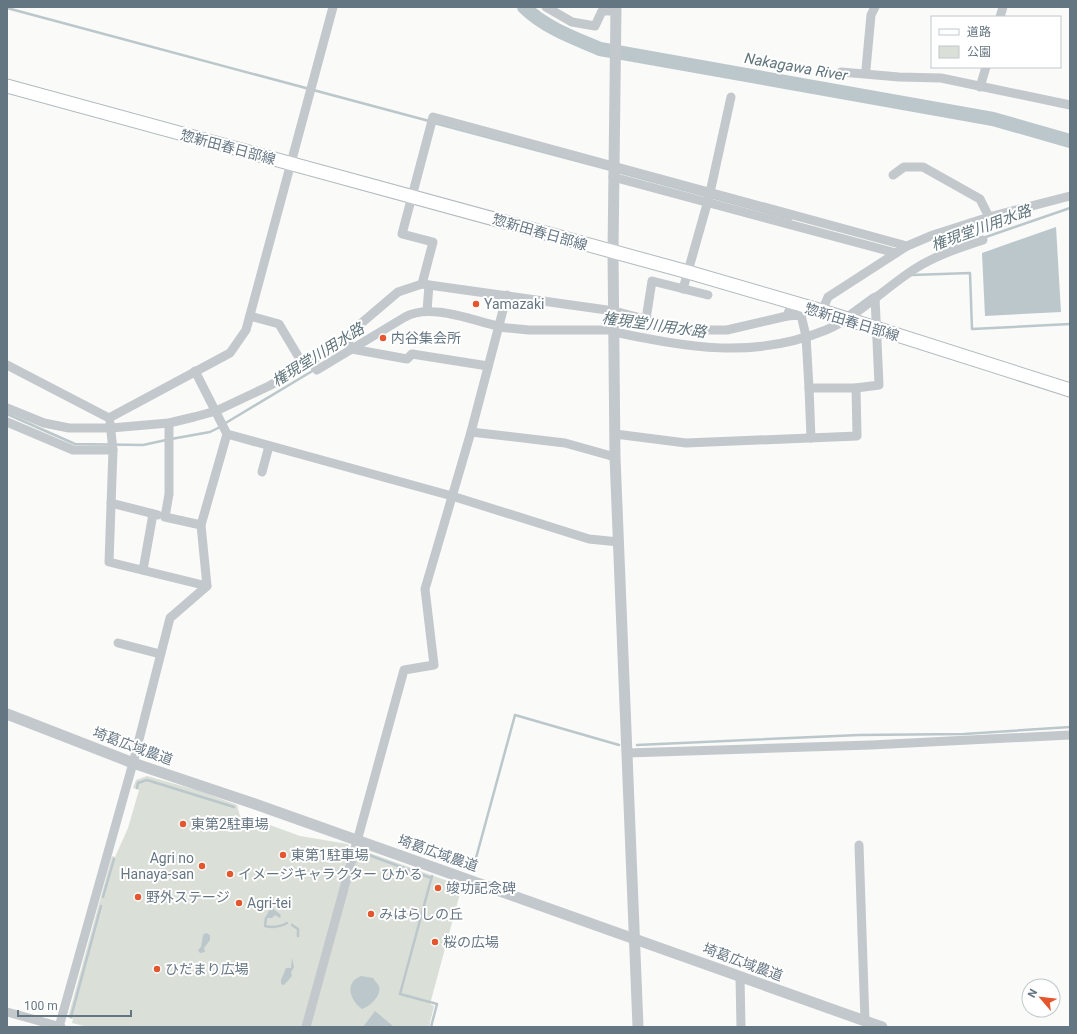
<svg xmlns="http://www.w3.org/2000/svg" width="1077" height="1034" viewBox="0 0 1077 1034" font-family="Roboto,'Noto Sans JP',sans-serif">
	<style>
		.green { fill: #dadfd7 }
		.water { fill: #bbc7cb }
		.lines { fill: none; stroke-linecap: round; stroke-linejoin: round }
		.stream { stroke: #bbc7cb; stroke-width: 2.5 }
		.river { stroke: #bbc7cb; stroke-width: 14 }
		.secondary-casing { stroke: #b3babf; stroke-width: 15 }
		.minor { stroke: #c3c8cc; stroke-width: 9 }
		.tertiary { stroke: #c3c8cc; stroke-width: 11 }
		.secondary { stroke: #fff; stroke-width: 13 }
		.poi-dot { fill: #e4572e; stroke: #fff; stroke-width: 1.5 }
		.labels { text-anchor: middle; stroke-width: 4; stroke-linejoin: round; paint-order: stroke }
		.street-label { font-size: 14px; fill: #657683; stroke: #fff }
		.poi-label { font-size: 14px; fill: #657683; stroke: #fff; text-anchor: start }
		.water-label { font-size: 15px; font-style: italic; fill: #60757c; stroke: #fff }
	</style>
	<rect width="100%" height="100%" fill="#fafaf8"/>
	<path class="green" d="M 147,776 L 200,791 L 237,805 L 240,816 L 264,826 L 267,824 L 300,836 L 348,844 L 350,848 L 360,853 L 364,851 L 462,886 L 430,1004 L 434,1006 L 429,1027 L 88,1027 L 72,1023 L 73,1019 L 68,1018 L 112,856 L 115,857 L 128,828 L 139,790 L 133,788 L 136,780 Z"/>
	<g class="water">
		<path d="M 1056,227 L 1061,312 L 985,316 L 982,253 Z"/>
		<path d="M 271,907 L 281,915 L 280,918 L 275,915 L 272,918 L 265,918 Z"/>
		<path d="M 206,933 L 210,935 L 210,940 L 204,948 L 205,952 L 200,953 L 198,950 L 201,947 L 203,935 Z"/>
		<path d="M 292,958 L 294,967 L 291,972 L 292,976 L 284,985 L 281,984 L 281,980 L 286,968 L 291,968 Z"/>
		<path d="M 361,976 L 373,978 C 374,980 378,984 379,986 C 382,996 369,1007 362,1009 C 350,1000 344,983 361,976 Z"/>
		<path d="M 375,1011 L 394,1027 L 363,1027 Z"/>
	</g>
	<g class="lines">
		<g class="stream">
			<path d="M 7,8 L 429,121"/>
			<path d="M 434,123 L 611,170"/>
			<path d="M 618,172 L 791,219"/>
			<path d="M 983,238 L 1070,208"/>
			<path d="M 912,275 L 970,273 L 972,329 L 1070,324"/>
			<path d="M 846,314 L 872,295"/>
			<path d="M 7,414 L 75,444 L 143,445 L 166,440"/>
			<path d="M 224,424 L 314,370"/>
			<path d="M 171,439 L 210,432 L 220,427"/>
			<path d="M 637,745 L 859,735 L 964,734 L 1070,727"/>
			<path d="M 137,788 L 138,783 L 147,780 L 234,807"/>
			<path d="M 366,854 L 431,878"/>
			<path d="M 450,863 L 452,862 L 473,869 L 515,715 L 619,745"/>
			<path d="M 103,897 L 114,859"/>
			<path d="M 266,918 L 265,926 C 273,928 280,927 287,923"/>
			<path d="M 292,925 L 298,929 L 298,936"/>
			<path d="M 71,1017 L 101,906"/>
			<path d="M 431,1027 L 437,1004 L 400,994 L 432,876"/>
		</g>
		<path class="river" d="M 524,7 C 544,27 574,38 600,49 L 993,119 L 1070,141"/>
		<defs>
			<path id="secondary" d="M 7,86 L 688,272 L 822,311 L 1070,390"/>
		</defs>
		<use href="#secondary" class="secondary-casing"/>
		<g class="minor">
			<path d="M 546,7 L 572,22 L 595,26 L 602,11 L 616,11"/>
			<path d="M 1000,17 L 1003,7"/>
			<path d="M 866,69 L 871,15 L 875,7"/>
			<path d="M 841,72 L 899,77 L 941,78 L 1070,105"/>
			<path d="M 980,87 L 986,67"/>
			<path d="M 893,175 L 904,167 L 923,167 L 980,199 L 989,217"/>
			<path d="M 613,177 L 896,253"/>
			<path d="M 422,284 L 433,242 L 402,234 L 433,117 L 907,246"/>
			<path d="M 683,289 L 709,197 L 731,97"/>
			<path d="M 427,311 L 429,285"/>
			<path d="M 822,311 L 828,297 L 907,246 L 933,235 L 989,217 L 1070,196"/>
			<path d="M 250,316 L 279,324 L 304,366"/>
			<path d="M 787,316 L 801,315 L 806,336 L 809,388 L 856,388 L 879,385 L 875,297"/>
			<path d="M 646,319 L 652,281 L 708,295"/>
			<path d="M 498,327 L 529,330 L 614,330"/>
			<path d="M 614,332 C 688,347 752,360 826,330 C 853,319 887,287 913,270 C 934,256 959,248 983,240"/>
			<path d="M 345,337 L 352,349 L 407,359 L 412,354 L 488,366"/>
			<path d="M 311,362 L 317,370 L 405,317 C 430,303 471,320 498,326"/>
			<path d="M 7,365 L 109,418 L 230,353 L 246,330 L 333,7"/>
			<path d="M 195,371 L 227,434 L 452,496 L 589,539 L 619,542"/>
			<path d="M 809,388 L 811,438"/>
			<path d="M 7,408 L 44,423 L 69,428 L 111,428 L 169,423 L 194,417 L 216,411 L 269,386 L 311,362 L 345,337 L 398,292 L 422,284 L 614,311 L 680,328 L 701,330 L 727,330 L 787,316 L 792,303"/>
			<path d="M 7,422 L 73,450 L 113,450"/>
			<path d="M 110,423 L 113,450 L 109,562 L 207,586"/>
			<path d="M 471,432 L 565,443 L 615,457"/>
			<path d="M 615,434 L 686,443 L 857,436 L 856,388"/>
			<path d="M 262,472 L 269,446"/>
			<path d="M 111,503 L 158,515"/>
			<path d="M 201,525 L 227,434"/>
			<path d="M 143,570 L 153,514"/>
			<path d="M 118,643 L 160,654"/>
			<path d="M 628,753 L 871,745 L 1070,735"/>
			<path d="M 859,845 L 865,1021"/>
			<path d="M 740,977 L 741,1027"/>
			<path d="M 7,1012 L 61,1027"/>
			<path d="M 59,1027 L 133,763 L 170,618 L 207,586 L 201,525 L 165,517 L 169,494 L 169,423"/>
			<path d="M 306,1027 L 404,670 L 434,665 L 425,589 L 471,432 L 507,295"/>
		</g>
		<g class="tertiary">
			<path d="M 616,7 L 613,252 L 615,457 L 638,1027"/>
			<path d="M 7,714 L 133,763 L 255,804 L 882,1027"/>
		</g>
		<use href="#secondary" class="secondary"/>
	</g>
	<g class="poi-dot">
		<circle cx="476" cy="304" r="4"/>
		<circle cx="383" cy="338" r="4"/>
		<circle cx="183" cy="824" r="4"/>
		<circle cx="283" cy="855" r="4"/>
		<circle cx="202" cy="866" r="4"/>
		<circle cx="230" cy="874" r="4"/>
		<circle cx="438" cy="888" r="4"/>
		<circle cx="138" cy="897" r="4"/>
		<circle cx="239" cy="903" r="4"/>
		<circle cx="371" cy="914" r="4"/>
		<circle cx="435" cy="942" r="4"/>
		<circle cx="157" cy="969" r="4"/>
	</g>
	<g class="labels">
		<g class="street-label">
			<text transform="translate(228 147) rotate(15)" y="5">惣新田春日部線</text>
			<text transform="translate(540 232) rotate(16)" y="5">惣新田春日部線</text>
			<text transform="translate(852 322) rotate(17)" y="5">惣新田春日部線</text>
			<text transform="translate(133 746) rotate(20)" y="5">埼葛広域農道</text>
			<text transform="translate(438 853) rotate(19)" y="5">埼葛広域農道</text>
			<text transform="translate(743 962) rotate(20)" y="5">埼葛広域農道</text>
		</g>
		<g class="poi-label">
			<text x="484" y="309">Yamazaki</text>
			<text x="391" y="343">内谷集会所</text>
			<text x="191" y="829">東第2駐車場</text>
			<text x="291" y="860">東第1駐車場</text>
			<text x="194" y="863" text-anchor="end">Agri no<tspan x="194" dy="16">Hanaya-san</tspan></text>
			<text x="238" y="879">イメージキャラクター ひかる</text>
			<text x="446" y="893">竣功記念碑</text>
			<text x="146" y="902">野外ステージ</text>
			<text x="247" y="908">Agri-tei</text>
			<text x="379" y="919">みはらしの丘</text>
			<text x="443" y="947">桜の広場</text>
			<text x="165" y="974">ひだまり広場</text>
		</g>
		<g class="water-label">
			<text transform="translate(796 67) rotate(10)" y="5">Nakagawa River</text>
			<text transform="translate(981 228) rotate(-20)" y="5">権現堂川用水路</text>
			<text transform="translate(654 325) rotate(8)" y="5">権現堂川用水路</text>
			<text transform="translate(318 355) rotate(-32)" y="5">権現堂川用水路</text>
		</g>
	</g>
	<rect width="1077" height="1034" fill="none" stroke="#657683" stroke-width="16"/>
	<rect x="931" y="16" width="130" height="52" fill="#ffffff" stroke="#c1c8cd"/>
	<rect x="939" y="29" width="20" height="6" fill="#ffffff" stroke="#c1c8cd"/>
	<text x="967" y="36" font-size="12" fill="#657683">道路</text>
	<rect x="939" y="46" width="20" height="12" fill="#dadfd7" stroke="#c1c8cd"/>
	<text x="967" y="56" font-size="12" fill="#657683">公園</text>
	<g transform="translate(1041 998) rotate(298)"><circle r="19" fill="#ffffff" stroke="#c1c8cd"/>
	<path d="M0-3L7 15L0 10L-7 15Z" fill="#e4572e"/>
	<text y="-6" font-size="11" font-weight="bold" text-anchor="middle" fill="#657683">N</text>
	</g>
	<path d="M18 1010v6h113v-6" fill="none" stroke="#657683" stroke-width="2"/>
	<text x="24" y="1010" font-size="12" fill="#657683" stroke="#ffffff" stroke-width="3" paint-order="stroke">100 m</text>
</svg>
